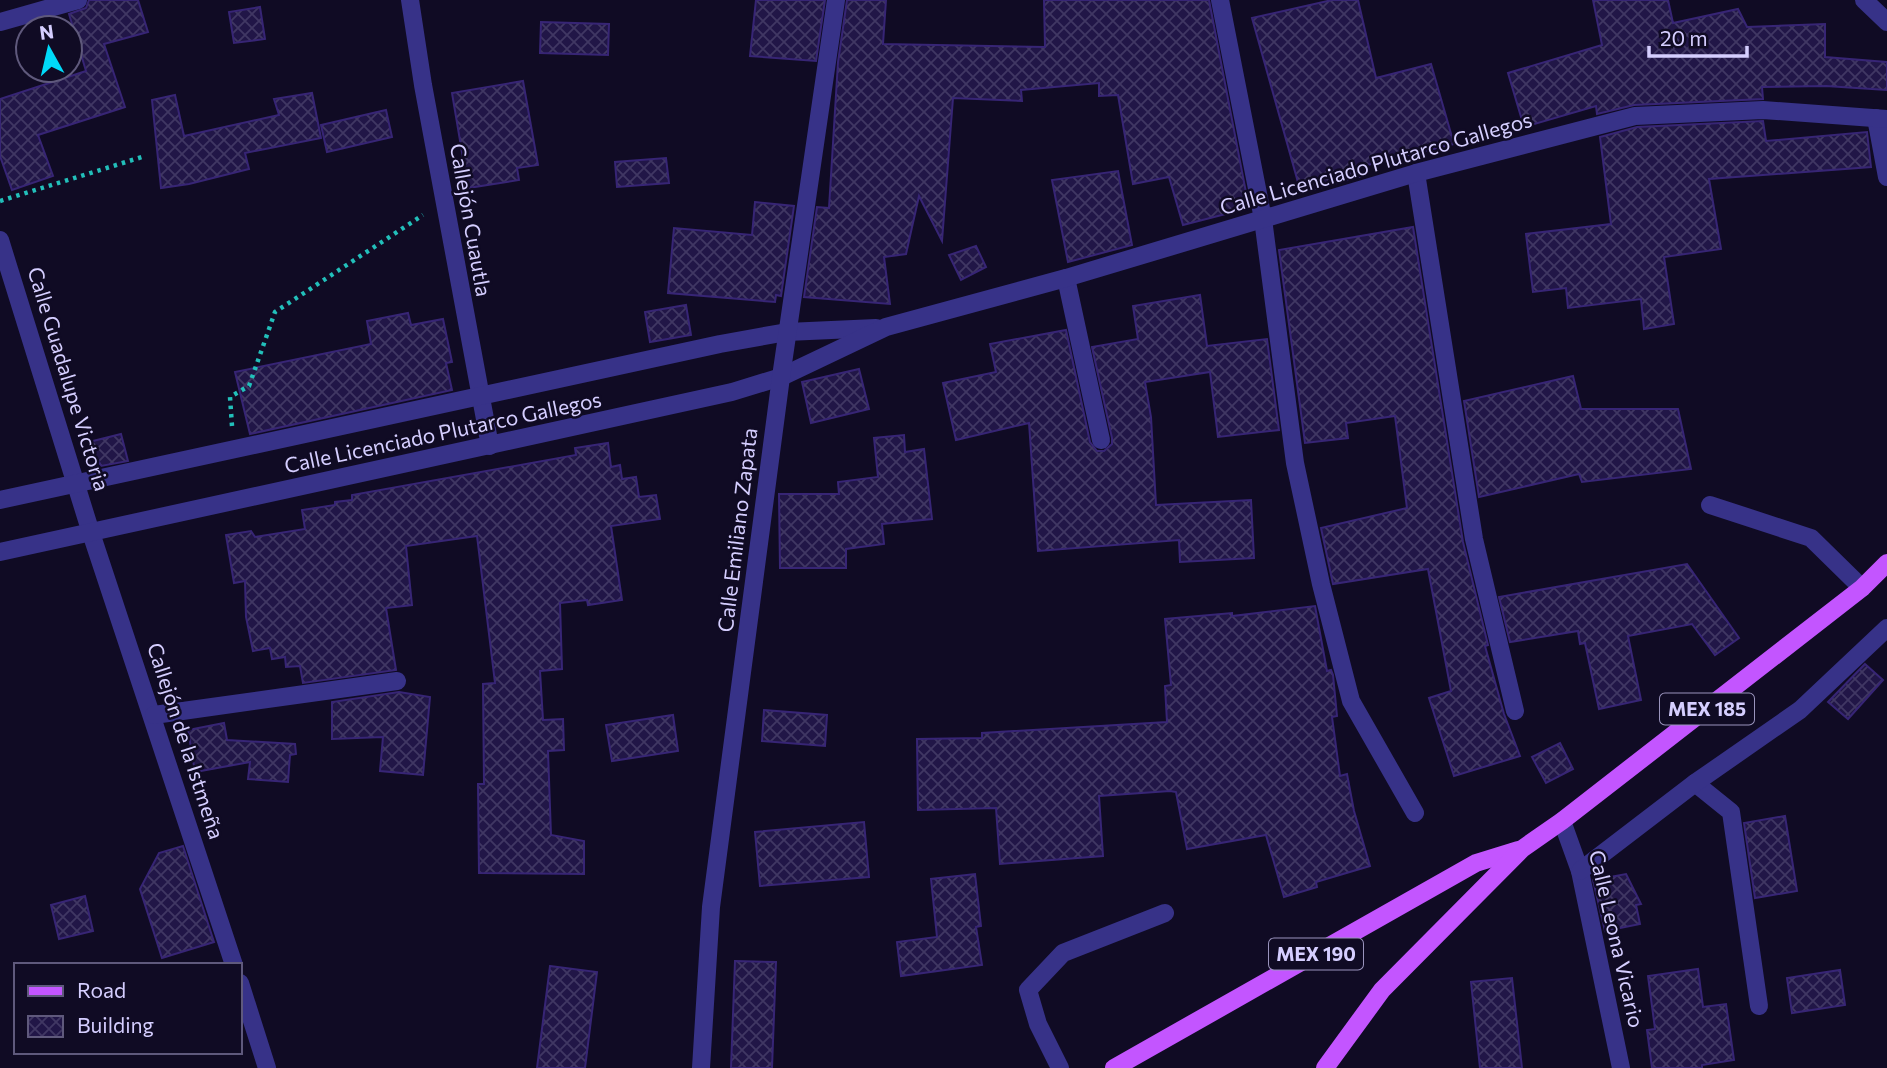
<svg xmlns="http://www.w3.org/2000/svg" width="1887" height="1068" viewBox="0 0 1887 1068" font-family="Commissioner,sans-serif">
	<style>
		.building { fill: url(#building-cross-hatch); stroke: #372575; stroke-width: 2 }
		.lines { fill: none; stroke-linecap: round; stroke-linejoin: round }
		.path { stroke: #22bfba; stroke-width: 4.5; stroke-dasharray: 3.5 5; stroke-linecap: butt }
		.lane { stroke: #373288; stroke-width: 18 }
		.street { stroke: #373288; stroke-width: 18 }
		.primary { stroke: #c355ff; stroke-width: 18 }
		.labels { text-anchor: middle; stroke-width: 5; stroke-linejoin: round; paint-order: stroke }
		.shield { fill: #100b24; stroke: #9a94bd; stroke-width: 2 }
		.shield-label { font-size: 19px; font-weight: bold; fill: #d5ceff }
		.street-label { font-size: 21px; fill: #d5ceff; stroke: #100b24 }
	</style>
	<defs>
		<pattern id="building-cross-hatch" width="8" height="8" patternUnits="userSpaceOnUse" patternTransform="scale(1.75)"><rect width="8" height="8" fill="#211647"/><path d="M0 0l8 8M0 8l8-8" fill="none" stroke="#403763"/></pattern>
	</defs>
	<rect width="100%" height="100%" fill="#100b24"/>
	<g class="building">
		<path d="M 89,0 L 138,0 L 148,32 L 104,44 L 125,107 L 38,135 L 53,176 L 12,190 L 0,156 L 0,99 L 86,71 L 69,14 L 86,8 Z"/>
		<path d="M 756,0 L 825,0 L 816,61 L 750,56 Z"/>
		<path d="M 847,0 L 886,0 L 883,44 L 1045,47 L 1044,0 L 1209,0 L 1249,208 L 1183,225 L 1169,177 L 1133,184 L 1118,95 L 1099,96 L 1099,83 L 1021,90 L 1022,101 L 953,98 L 942,241 L 919,196 L 906,254 L 884,257 L 890,304 L 804,297 L 817,207 L 829,208 L 838,62 Z"/>
		<path d="M 1332,0 L 1358,0 L 1376,78 L 1431,64 L 1454,144 L 1359,167 L 1362,176 L 1301,193 L 1252,18 Z"/>
		<path d="M 1593,0 L 1668,0 L 1673,23 L 1738,9 L 1747,27 L 1825,24 L 1825,57 L 1887,62 L 1887,90 L 1826,86 L 1762,87 L 1763,99 L 1634,105 L 1597,114 L 1596,106 L 1524,127 L 1508,73 L 1602,45 Z"/>
		<path d="M 260,7 L 265,39 L 234,43 L 229,12 Z"/>
		<path d="M 541,22 L 609,24 L 608,55 L 540,53 Z"/>
		<path d="M 523,81 L 538,165 L 517,168 L 519,180 L 468,188 L 452,93 Z"/>
		<path d="M 312,93 L 321,138 L 245,153 L 249,169 L 189,184 L 161,188 L 152,100 L 175,95 L 184,136 L 279,115 L 274,99 Z"/>
		<path d="M 386,110 L 392,137 L 327,152 L 321,125 Z"/>
		<path d="M 1763,121 L 1766,141 L 1867,132 L 1871,167 L 1709,179 L 1721,249 L 1664,257 L 1674,324 L 1644,329 L 1641,299 L 1568,308 L 1566,288 L 1533,292 L 1526,234 L 1611,224 L 1600,137 L 1637,127 Z"/>
		<path d="M 666,158 L 669,183 L 617,187 L 615,162 Z"/>
		<path d="M 1118,171 L 1132,245 L 1068,262 L 1052,180 Z"/>
		<path d="M 755,202 L 794,206 L 781,296 L 776,295 L 775,302 L 668,293 L 674,228 L 752,235 Z"/>
		<path d="M 1413,227 L 1463,542 L 1488,645 L 1485,646 L 1504,714 L 1520,756 L 1454,776 L 1429,698 L 1451,691 L 1428,569 L 1333,584 L 1321,528 L 1407,508 L 1395,416 L 1346,423 L 1348,438 L 1305,443 L 1279,250 Z"/>
		<path d="M 976,246 L 986,267 L 961,280 L 949,255 Z"/>
		<path d="M 1200,295 L 1207,346 L 1267,339 L 1279,430 L 1218,437 L 1210,372 L 1145,382 L 1151,417 L 1156,505 L 1251,500 L 1254,558 L 1180,562 L 1179,540 L 1038,551 L 1029,423 L 956,440 L 943,383 L 996,372 L 990,344 L 1066,330 L 1090,442 L 1097,451 L 1104,451 L 1112,444 L 1112,438 L 1092,347 L 1138,339 L 1133,306 Z"/>
		<path d="M 686,305 L 691,335 L 650,342 L 645,312 Z"/>
		<path d="M 408,313 L 411,325 L 443,319 L 452,362 L 446,363 L 452,390 L 250,434 L 235,372 L 371,344 L 367,321 Z"/>
		<path d="M 859,369 L 869,409 L 811,423 L 802,382 Z"/>
		<path d="M 1573,376 L 1581,409 L 1678,409 L 1691,469 L 1582,482 L 1579,474 L 1479,497 L 1464,401 Z"/>
		<path d="M 121,434 L 128,461 L 101,466 L 89,442 Z"/>
		<path d="M 904,435 L 905,452 L 924,449 L 932,519 L 882,524 L 884,544 L 846,549 L 846,568 L 780,568 L 779,494 L 839,494 L 838,482 L 878,477 L 874,438 Z"/>
		<path d="M 608,443 L 611,467 L 620,465 L 622,479 L 636,477 L 639,497 L 656,495 L 660,519 L 611,526 L 622,600 L 588,605 L 587,600 L 560,603 L 562,669 L 540,671 L 543,720 L 563,719 L 564,750 L 548,751 L 551,835 L 584,841 L 584,874 L 479,873 L 478,784 L 484,784 L 483,684 L 495,683 L 477,536 L 406,546 L 412,605 L 386,608 L 396,670 L 303,683 L 300,666 L 286,667 L 285,657 L 272,659 L 270,648 L 253,651 L 246,617 L 245,581 L 234,583 L 226,535 L 251,531 L 255,537 L 305,529 L 302,510 L 335,505 L 335,502 L 352,500 L 352,495 L 576,455 L 575,448 Z"/>
		<path d="M 1687,564 L 1739,638 L 1715,655 L 1692,624 L 1628,636 L 1641,700 L 1599,709 L 1585,643 L 1580,644 L 1578,631 L 1510,642 L 1499,597 Z"/>
		<path d="M 1315,606 L 1327,671 L 1331,670 L 1333,675 L 1337,716 L 1332,717 L 1340,776 L 1347,774 L 1354,811 L 1370,866 L 1316,882 L 1317,887 L 1284,897 L 1266,835 L 1187,849 L 1176,792 L 1170,791 L 1099,796 L 1103,856 L 1000,864 L 996,808 L 918,810 L 917,739 L 982,738 L 982,733 L 1167,722 L 1165,686 L 1171,685 L 1165,619 L 1232,613 L 1232,616 Z"/>
		<path d="M 1865,664 L 1883,680 L 1848,719 L 1828,702 Z"/>
		<path d="M 399,692 L 430,697 L 423,775 L 380,771 L 383,737 L 332,739 L 332,702 Z"/>
		<path d="M 764,710 L 827,715 L 825,746 L 762,741 Z"/>
		<path d="M 673,715 L 678,751 L 612,761 L 606,725 Z"/>
		<path d="M 224,723 L 227,740 L 295,744 L 296,754 L 290,755 L 288,782 L 248,779 L 250,762 L 195,772 L 188,730 Z"/>
		<path d="M 1560,743 L 1573,769 L 1546,783 L 1532,757 Z"/>
		<path d="M 1785,816 L 1797,891 L 1755,898 L 1744,823 Z"/>
		<path d="M 864,822 L 869,877 L 760,886 L 755,832 Z"/>
		<path d="M 183,846 L 214,942 L 162,958 L 140,889 L 159,853 Z"/>
		<path d="M 975,874 L 981,926 L 976,927 L 982,965 L 901,976 L 897,942 L 937,937 L 931,879 Z"/>
		<path d="M 1626,874 L 1641,904 L 1636,905 L 1640,924 L 1605,931 L 1593,880 Z"/>
		<path d="M 85,896 L 93,931 L 59,939 L 51,905 Z"/>
		<path d="M 735,961 L 776,962 L 772,1068 L 731,1068 Z"/>
		<path d="M 550,966 L 597,972 L 585,1068 L 537,1068 Z"/>
		<path d="M 1698,969 L 1703,1007 L 1726,1004 L 1734,1060 L 1702,1065 L 1702,1068 L 1652,1068 L 1647,1030 L 1655,1029 L 1648,976 Z"/>
		<path d="M 1840,970 L 1845,1005 L 1792,1013 L 1787,978 Z"/>
		<path d="M 1512,978 L 1522,1068 L 1480,1068 L 1471,982 Z"/>
	</g>
	<g class="lines">
		<g class="path">
			<path d="M 0,201 L 142,157"/>
			<path d="M 232,426 L 230,397 L 249,386 L 275,312 L 423,215"/>
		</g>
		<g class="lane">
			<path d="M 1710,505 L 1811,538 L 1862,588"/>
			<path d="M 1060,1068 L 1038,1024 L 1028,990 L 1063,953 L 1165,913"/>
		</g>
		<g class="street">
			<path d="M 410,0 L 423,85 L 490,446"/>
			<path d="M 1220,0 L 1263,219 L 1295,463 L 1321,584 L 1351,701 L 1415,813"/>
			<path d="M 1864,0 L 1887,22"/>
			<path d="M 0,22 L 78,0"/>
			<path d="M 1876,118 L 1887,177"/>
			<path d="M 1416,173 L 1474,539 L 1515,711"/>
			<path d="M 0,240 L 91,533 L 234,965"/>
			<path d="M 1066,278 L 1101,440"/>
			<path d="M 0,500 L 720,344 L 787,332 L 876,328"/>
			<path d="M 0,552 L 732,392 L 781,377 L 886,327 L 1066,278 L 1416,173 L 1635,116 L 1763,110 L 1887,119"/>
			<path d="M 154,715 L 397,681"/>
			<path d="M 1695,783 L 1731,812 L 1759,1006"/>
			<path d="M 1562,821 L 1580,871 L 1621,1068"/>
			<path d="M 1580,871 L 1695,783 L 1800,710 L 1887,628"/>
			<path d="M 240,983 L 267,1068"/>
			<path d="M 701,1068 L 711,907 L 781,377 L 836,0"/>
		</g>
		<g class="primary">
			<path d="M 1114,1068 L 1476,863 L 1518,850"/>
			<path d="M 1325,1068 L 1382,990 L 1522,849 L 1562,821 L 1862,588 L 1887,563"/>
		</g>
	</g>
	<g class="labels">
		<g class="shield">
			<rect x="1660" y="693.5" width="94" height="31" rx="5"/>
			<rect x="1269" y="938.5" width="94" height="31" rx="5"/>
		</g>
		<g class="shield-label">
			<text x="1707" y="716">MEX 185</text>
			<text x="1316" y="961">MEX 190</text>
		</g>
		<g class="street-label">
			<text transform="translate(1376 164) rotate(-16)" y="7">Calle Licenciado Plutarco Gallegos</text>
			<text transform="translate(470 220) rotate(80)" y="7">Callejón Cuautla</text>
			<text transform="translate(68 379) rotate(73)" y="7">Calle Guadalupe Victoria</text>
			<text transform="translate(443 433) rotate(-12)" y="7">Calle Licenciado Plutarco Gallegos</text>
			<text transform="translate(738 530) rotate(-83)" y="7">Calle Emiliano Zapata</text>
			<text transform="translate(185 741) rotate(72)" y="7">Callejón de la Istmeña</text>
			<text transform="translate(1616 939) rotate(77)" y="7">Calle Leona Vicario</text>
		</g>
	</g>
	<rect x="14" y="963" width="228" height="91" fill="#100b24" stroke="#5f597c" stroke-width="2"/>
	<rect x="28" y="986" width="35" height="10" fill="#c355ff" stroke="#5f597c" stroke-width="2"/>
	<text x="77" y="998" font-size="21" fill="#d5ceff">Road</text>
	<rect x="28" y="1016" width="35" height="21" fill="url(#building-cross-hatch)" stroke="#5f597c" stroke-width="2"/>
	<text x="77" y="1033" font-size="21" fill="#d5ceff">Building</text>
	<g transform="translate(49 49) rotate(352)"><circle r="33" fill="#100b24" stroke="#5f597c" stroke-width="2"/>
	<path d="M0-5L12 26L0 18L-12 26Z" fill="#00daf9"/>
	<text y="-10" font-size="19" font-weight="bold" text-anchor="middle" fill="#d5ceff">N</text>
	</g>
	<path d="M1649 46v10h98v-10" fill="none" stroke="#d5ceff" stroke-width="3.5"/>
	<text x="1660" y="46" font-size="21" fill="#d5ceff" stroke="#100b24" stroke-width="5" paint-order="stroke">20 m</text>
</svg>
